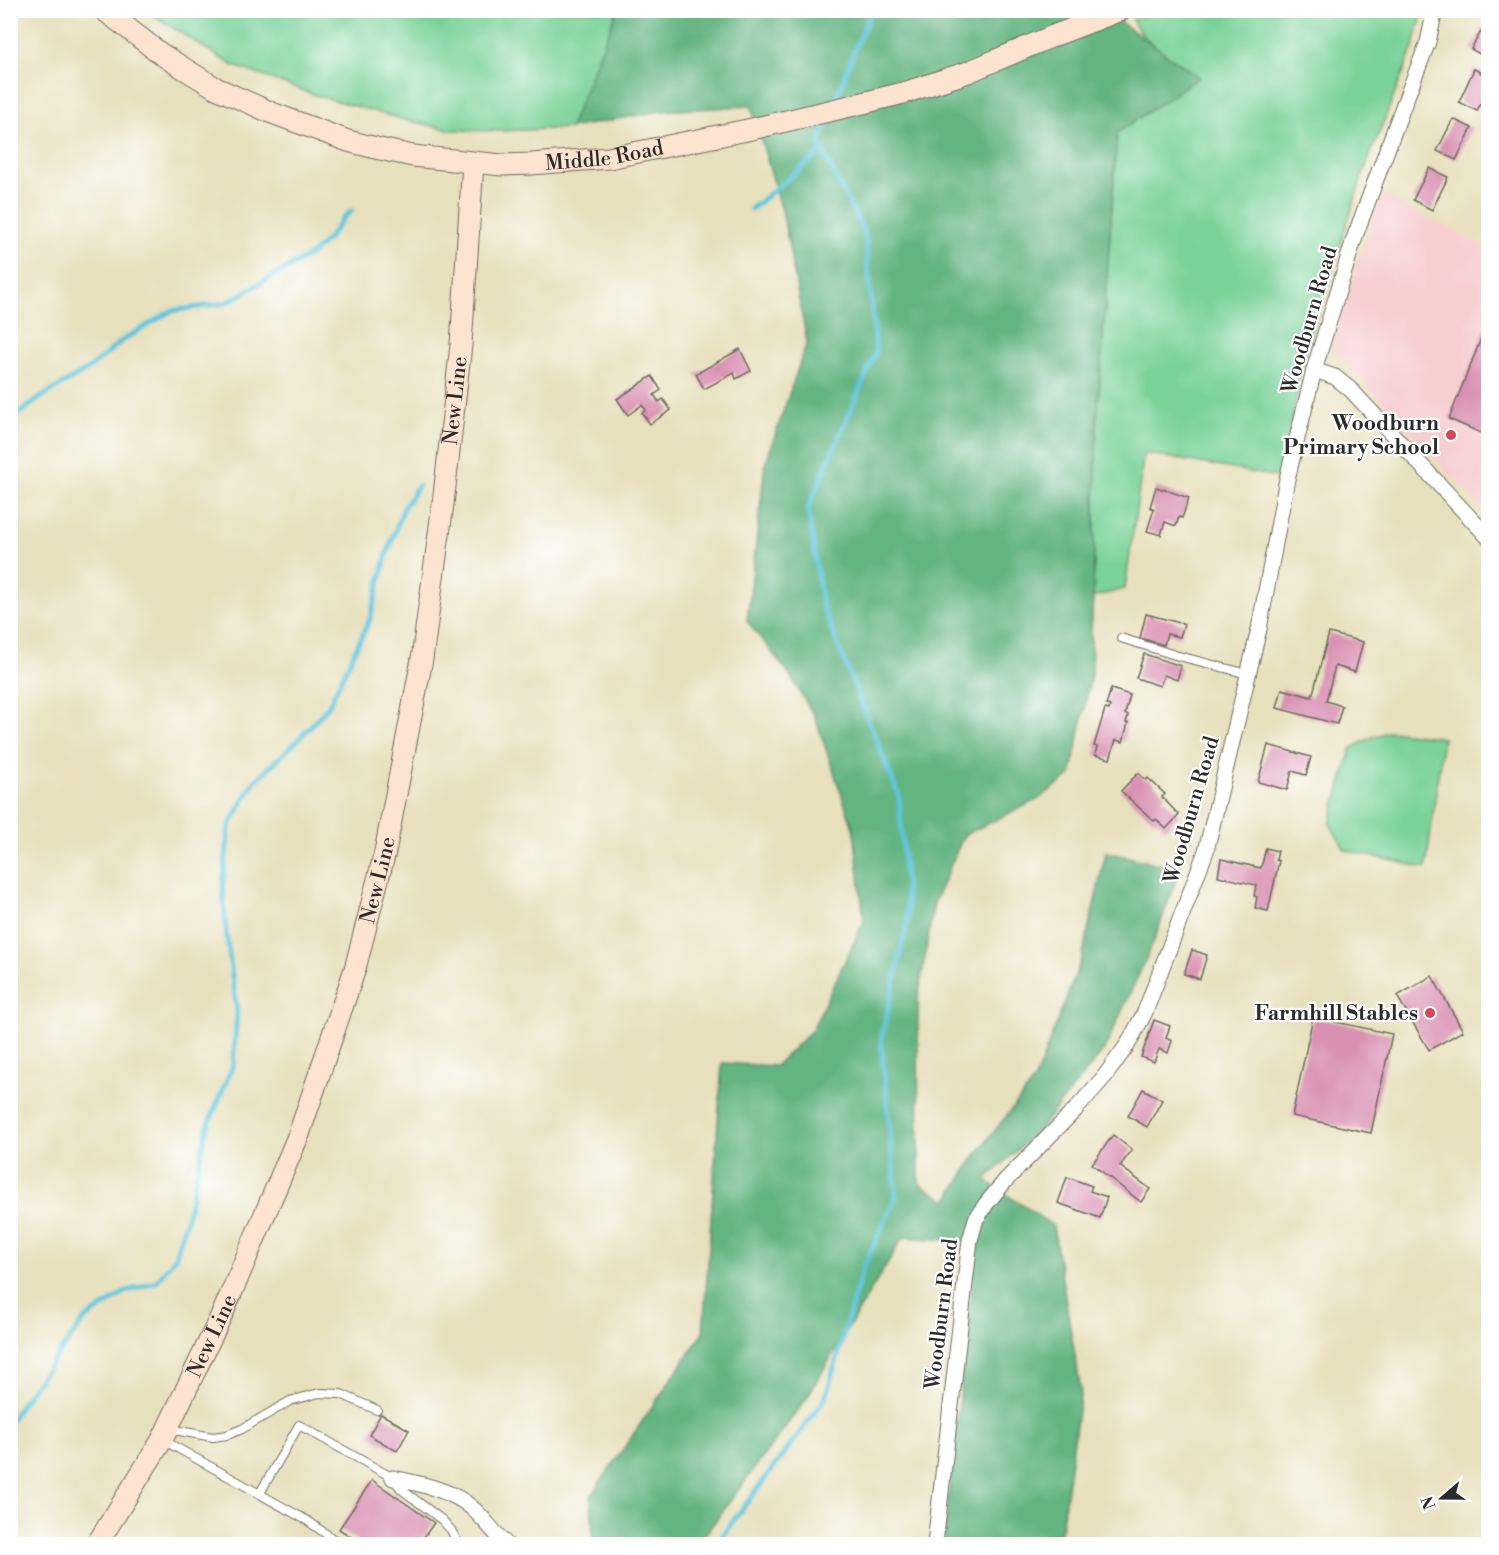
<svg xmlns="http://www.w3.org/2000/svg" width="1499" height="1555" viewBox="0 0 1499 1555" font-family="'Libre Bodoni',serif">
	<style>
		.built { fill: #f7cfd1 }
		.green { fill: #79d298; stroke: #527e62; stroke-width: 1.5 }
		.forest { fill: #62b480; stroke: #467056; stroke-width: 1.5 }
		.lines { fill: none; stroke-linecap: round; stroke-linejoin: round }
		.stream { stroke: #5ec5db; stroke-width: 5 }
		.building { fill: #d990b2 }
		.lane-casing { stroke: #6d6a5e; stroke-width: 10 }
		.street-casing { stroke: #6d6a5e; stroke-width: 17 }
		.secondary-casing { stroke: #6d6a5e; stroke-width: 23 }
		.lane { stroke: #fff; stroke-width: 8 }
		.street { stroke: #fff; stroke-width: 15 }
		.secondary { stroke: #fde4d1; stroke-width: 21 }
		.poi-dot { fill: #d1495b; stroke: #fff; stroke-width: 2 }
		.labels { text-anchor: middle; stroke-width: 4.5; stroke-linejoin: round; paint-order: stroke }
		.street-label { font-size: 21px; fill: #2b2b2b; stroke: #fff }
		.poi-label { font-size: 21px; font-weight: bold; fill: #2b2b2b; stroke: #fff; text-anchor: end }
	</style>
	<rect width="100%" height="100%" fill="#fff"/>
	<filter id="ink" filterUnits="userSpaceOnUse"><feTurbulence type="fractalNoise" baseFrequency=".0167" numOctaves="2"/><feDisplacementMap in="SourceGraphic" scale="12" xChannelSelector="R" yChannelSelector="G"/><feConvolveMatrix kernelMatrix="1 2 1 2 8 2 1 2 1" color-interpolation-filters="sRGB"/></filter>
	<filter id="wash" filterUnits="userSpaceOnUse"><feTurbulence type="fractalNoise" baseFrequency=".008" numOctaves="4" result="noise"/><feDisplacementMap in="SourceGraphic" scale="24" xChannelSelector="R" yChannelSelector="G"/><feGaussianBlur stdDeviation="1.35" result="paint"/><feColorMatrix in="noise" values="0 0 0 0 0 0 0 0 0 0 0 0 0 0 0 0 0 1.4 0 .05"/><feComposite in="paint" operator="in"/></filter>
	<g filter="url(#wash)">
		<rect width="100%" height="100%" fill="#e7e0bc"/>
		<path class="built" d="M 1382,195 L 1488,247 L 1488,516 L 1337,354 L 1331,343 L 1342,308 Z"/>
		<g class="green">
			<path d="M 1163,10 L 1423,11 L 1414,45 L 1364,171 L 1302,363 L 1283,478 L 1144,453 L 1125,589 L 1093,597 L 1097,420 L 1117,133 L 1199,77 L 1157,48 L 1142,35 L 1132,20 Z"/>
			<path d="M 146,11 L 617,11 L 570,128 L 500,131 L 451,130 L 402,119 L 315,95 L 232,65 Z"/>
			<path d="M 1391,731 L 1443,738 L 1426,868 L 1345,850 L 1330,824 L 1351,749 L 1372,737 Z"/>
		</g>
		<path class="forest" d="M 617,11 L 1103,11 C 1136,32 1167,55 1199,77 L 1117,133 L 1097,420 L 1093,597 L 1091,634 L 1092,671 L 1071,775 L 1037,800 L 964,835 L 934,903 L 918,999 L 919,1184 L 947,1201 L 975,1156 L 1034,1081 L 1082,958 L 1106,852 L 1180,869 L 1154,941 L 1104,1050 L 1037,1132 L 985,1180 L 1053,1226 L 1081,1391 L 1059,1544 L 943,1544 L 977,1242 L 903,1237 L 804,1402 L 698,1544 L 593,1544 L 591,1496 L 703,1333 L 722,1063 L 775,1066 L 812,1030 L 864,921 L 854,831 L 815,717 L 787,671 L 747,621 L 765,465 L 807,342 L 782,210 L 751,106 L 660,111 L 570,128 Z"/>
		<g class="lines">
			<g class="stream">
				<path d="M 834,104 L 856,46 L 872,10"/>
				<path d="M 751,209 L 822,151"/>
				<path d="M 10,420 L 40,398 L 91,367 L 123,340 L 171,311 L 226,303 L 310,255 L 328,239 L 344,217 L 352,211"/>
				<path d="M 10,1421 L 28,1394 L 85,1319 L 127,1291 L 156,1282 L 175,1258 L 187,1217 L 207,1128 L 233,1065 L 237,1012 L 226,931 L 223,885 L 229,827 L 254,782 L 297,741 L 328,707 L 370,619 L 387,554 L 404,507 L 418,486"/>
				<path d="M 716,1544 L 825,1399 L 863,1268 L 896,1197 L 881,1041 L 908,919 L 899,796 L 822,605 L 808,508 L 876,352 L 865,234 L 819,144 L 830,116"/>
			</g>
		</g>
		<g id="blocks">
			<g class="building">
				<path d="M 1483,28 L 1488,31 L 1488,59 L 1471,49 Z"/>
				<path d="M 1474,69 L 1488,76 L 1488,88 L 1477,111 L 1459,102 Z"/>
				<path d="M 1453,119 L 1472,128 L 1456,160 L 1437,151 Z"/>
				<path d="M 1429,168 L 1448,177 L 1432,210 L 1413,200 Z"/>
				<path d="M 1488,321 L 1488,436 L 1449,419 Z"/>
				<path d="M 740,349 L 751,371 L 736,379 L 734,373 L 704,389 L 696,374 Z"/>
				<path d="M 652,376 L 661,390 L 654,395 L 659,402 L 663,399 L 671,410 L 650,424 L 642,413 L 646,410 L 642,405 L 628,415 L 617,399 Z"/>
				<path d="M 1156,487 L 1189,498 L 1182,518 L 1179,517 L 1176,526 L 1165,522 L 1161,535 L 1147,531 L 1154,509 L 1150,507 Z"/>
				<path d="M 1146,614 L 1184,624 L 1180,637 L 1167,634 L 1164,645 L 1140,638 Z"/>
				<path d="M 1329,633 L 1363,642 L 1355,672 L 1335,666 L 1326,701 L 1342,706 L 1337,724 L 1277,708 L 1282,689 L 1312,697 Z"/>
				<path d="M 1144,654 L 1181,666 L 1177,680 L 1164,675 L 1160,686 L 1136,678 Z"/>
				<path d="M 1111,689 L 1130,695 L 1125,714 L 1128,715 L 1126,723 L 1128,723 L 1123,742 L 1116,740 L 1110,759 L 1095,755 L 1097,747 L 1094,746 L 1105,709 L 1109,710 L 1110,706 L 1106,705 Z"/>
				<path d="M 1268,745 L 1311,757 L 1306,775 L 1292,771 L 1287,790 L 1258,782 Z"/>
				<path d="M 1138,773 L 1146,780 L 1148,778 L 1165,794 L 1162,797 L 1179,815 L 1166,829 L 1156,819 L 1154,821 L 1121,791 Z"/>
				<path d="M 1266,848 L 1278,851 L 1276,860 L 1279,861 L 1268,911 L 1255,908 L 1257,897 L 1254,896 L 1256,885 L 1218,876 L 1221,859 L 1261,868 Z"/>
				<path d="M 1192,950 L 1207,955 L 1200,979 L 1184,974 Z"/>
				<path d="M 1432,976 L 1463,1031 L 1429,1050 L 1397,996 Z"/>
				<path d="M 1313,1017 L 1392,1034 L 1371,1133 L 1292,1116 Z"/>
				<path d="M 1154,1020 L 1170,1026 L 1166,1038 L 1172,1041 L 1168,1053 L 1159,1049 L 1154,1062 L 1141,1057 Z"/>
				<path d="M 1143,1089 L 1162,1100 L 1147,1127 L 1128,1116 Z"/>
				<path d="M 1113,1135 L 1132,1150 L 1120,1166 L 1150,1189 L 1141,1202 L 1092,1164 Z"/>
				<path d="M 1067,1177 L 1092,1186 L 1090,1191 L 1107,1197 L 1100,1218 L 1058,1203 Z"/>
				<path d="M 381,1414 L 409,1430 L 397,1451 L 369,1435 Z"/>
				<path d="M 372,1480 L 434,1523 L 419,1544 L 362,1544 L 339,1529 Z"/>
			</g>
		</g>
	</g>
	<g filter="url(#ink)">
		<use href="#blocks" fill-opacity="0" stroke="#6d6a5e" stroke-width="1.5"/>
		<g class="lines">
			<defs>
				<g id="lane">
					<path d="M 1121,638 L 1175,655 L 1248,674"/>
					<path d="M 168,1429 L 213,1437 L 227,1435 L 242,1429 L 290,1401 L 319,1393 L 341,1394 L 377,1410"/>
					<path d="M 163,1440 L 308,1521 L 340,1544"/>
					<path d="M 260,1493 L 299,1425 L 393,1478 L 401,1489 L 442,1520 L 451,1530 L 457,1541 L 454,1544"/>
				</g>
				<g id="street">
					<path d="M 1314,370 L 1335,377 L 1351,390 L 1488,537"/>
					<path d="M 393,1478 C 419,1484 450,1489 471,1507 C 484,1518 493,1532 506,1544"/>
					<path d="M 935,1544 L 970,1240 L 976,1219 L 986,1204 L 1005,1181 L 1076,1109 L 1105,1076 L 1128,1044 L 1145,1012 L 1206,851 L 1259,629 L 1287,479 L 1314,370 L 1355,236 L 1404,104 L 1428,42 L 1435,10"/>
				</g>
				<g id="secondary">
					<path id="s1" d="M 104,10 L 161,54 L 188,71 L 216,88 L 272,113 L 348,141 L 380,149 L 413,156 L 502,165 L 531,164 L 609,158 L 752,129 L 863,103 L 907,92 L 968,72 L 1053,36 L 1121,10"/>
					<path id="s2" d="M 97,1544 L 162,1440 L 224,1310 L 299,1134 L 355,969 L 385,852 L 422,659 L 443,504 L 461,345 L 473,163"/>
				</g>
			</defs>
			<use href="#lane" class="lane-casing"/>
			<use href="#street" class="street-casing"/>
			<use href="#secondary" class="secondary-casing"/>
			<use href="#lane" class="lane"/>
			<use href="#street" class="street"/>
			<use href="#secondary" class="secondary"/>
		</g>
	</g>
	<g class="poi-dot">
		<circle cx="1451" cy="435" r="6"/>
		<circle cx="1430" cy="1013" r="6"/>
	</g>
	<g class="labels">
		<g class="street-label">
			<text dy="7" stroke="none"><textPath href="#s1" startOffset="538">Middle Road</textPath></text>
			<text transform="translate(1309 320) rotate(-74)" y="7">Woodburn Road</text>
			<text dy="7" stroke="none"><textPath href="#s2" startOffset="1210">New Line</textPath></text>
			<text transform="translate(1191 810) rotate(-74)" y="7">Woodburn Road</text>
			<text dy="7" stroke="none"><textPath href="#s2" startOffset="724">New Line</textPath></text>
			<text transform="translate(941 1314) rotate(-83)" y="7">Woodburn Road</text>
			<text dy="7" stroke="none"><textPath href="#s2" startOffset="238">New Line</textPath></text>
		</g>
		<g class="poi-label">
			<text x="1439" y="430">Woodburn<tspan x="1439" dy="24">Primary School</tspan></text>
			<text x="1418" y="1020">Farmhill Stables</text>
		</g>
	</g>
	<rect width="1499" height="1555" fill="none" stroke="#fff" stroke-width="36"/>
	<g transform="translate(1442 1498) rotate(250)" stroke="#ffffff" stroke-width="4.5" paint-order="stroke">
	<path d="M0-4.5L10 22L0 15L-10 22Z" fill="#2b2b2b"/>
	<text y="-9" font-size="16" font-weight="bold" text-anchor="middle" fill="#2b2b2b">N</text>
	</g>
</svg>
